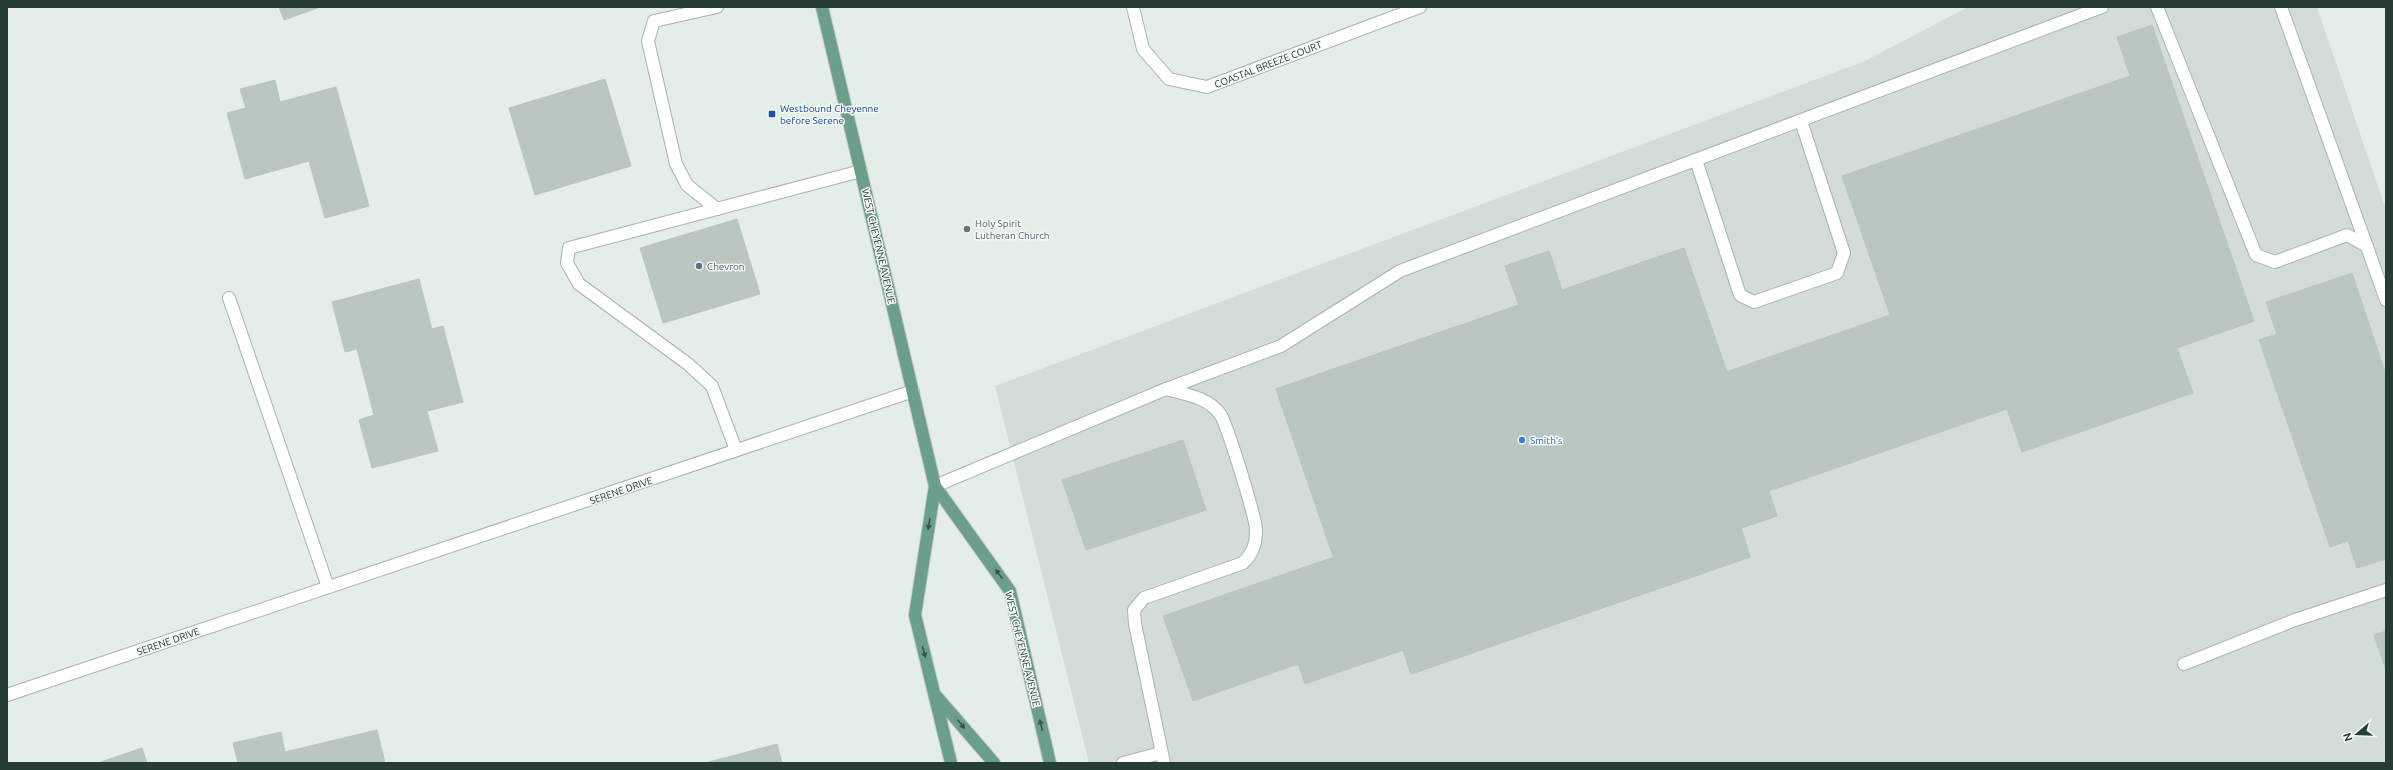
<svg xmlns="http://www.w3.org/2000/svg" width="2393" height="770" viewBox="0 0 2393 770" font-family="Ubuntu,sans-serif">
	<style>
		.built { fill: #d3dcd6 }
		.building { fill: #bac7c0; stroke: #b7c6bd }
		.lines { fill: none; stroke-linecap: round; stroke-linejoin: round }
		.minor-casing { stroke: #a7b5ad; stroke-width: 14 }
		.major-casing { stroke: #c2c9c6; stroke-width: 14 }
		.minor { stroke: #fff; stroke-width: 12 }
		.major { stroke: #6c9f89; stroke-width: 12 }
		.oneway { fill: #375648 }
		.transit-dot { fill: #1a4fb4; stroke: #f5f9f6; stroke-width: 1.5 }
		.worship-dot { fill: #6b7280; stroke: #f5f9f6; stroke-width: 1.5 }
		.service-dot { fill: #5c6f8a; stroke: #f5f9f6; stroke-width: 1.5 }
		.shop-dot { fill: #3f7fe0; stroke: #f5f9f6; stroke-width: 1.5 }
		.labels { text-anchor: middle; stroke-width: 3; stroke-linejoin: round; paint-order: stroke }
		.street-label { font-size: 10px; fill: #253d32; stroke: #f5f9f6 }
		.transit-label { font-size: 10px; fill: #164399; stroke: #f5f9f6; text-anchor: start }
		.worship-label { font-size: 10px; fill: #5b616d; stroke: #f5f9f6; text-anchor: start }
		.service-label { font-size: 10px; fill: #4e5e75; stroke: #f5f9f6; text-anchor: start }
		.shop-label { font-size: 10px; fill: #366cbe; stroke: #f5f9f6; text-anchor: start }
	</style>
	<rect width="100%" height="100%" fill="#e4ede7"/>
	<path class="built" d="M 1968,7 L 2317,7 L 2386,210 L 2386,763 L 1089,763 L 995,386 L 1865,61 Z"/>
	<g class="building">
		<path d="M 279,7 L 320,7 L 284,20 Z"/>
		<path d="M 2152,25 L 2254,321 L 2177,348 L 2193,393 L 2022,452 L 2007,409 L 1769,491 L 1777,516 L 1741,528 L 1750,557 L 1411,674 L 1403,650 L 1305,684 L 1298,664 L 1193,701 L 1163,616 L 1334,557 L 1276,389 L 1519,305 L 1505,266 L 1549,251 L 1562,290 L 1684,248 L 1726,372 L 1890,315 L 1842,176 L 2130,76 L 2117,37 Z"/>
		<path d="M 605,79 L 631,166 L 535,195 L 509,108 Z"/>
		<path d="M 275,80 L 280,102 L 336,87 L 369,206 L 325,218 L 309,161 L 245,179 L 227,113 L 246,108 L 240,89 Z"/>
		<path d="M 737,219 L 760,294 L 663,323 L 640,248 Z"/>
		<path d="M 1684,248 L 1777,516 L 1741,528 L 1750,557 L 1411,674 L 1403,650 L 1369,662 L 1276,389 L 1519,305 L 1505,266 L 1549,251 L 1562,290 Z"/>
		<path d="M 2352,273 L 2386,375 L 2386,559 L 2357,568 L 2348,541 L 2330,547 L 2259,340 L 2277,334 L 2266,302 Z"/>
		<path d="M 419,279 L 432,329 L 443,326 L 463,402 L 427,411 L 438,451 L 372,468 L 359,420 L 374,415 L 357,349 L 345,352 L 332,302 Z"/>
		<path d="M 1183,440 L 1206,510 L 1086,550 L 1062,480 Z"/>
		<path d="M 2386,631 L 2386,670 L 2374,635 Z"/>
		<path d="M 377,730 L 385,763 L 238,763 L 233,743 L 281,732 L 285,752 Z"/>
		<path d="M 777,744 L 782,763 L 705,763 Z"/>
		<path d="M 142,748 L 147,763 L 98,763 Z"/>
	</g>
	<g class="lines">
		<defs>
			<g id="minor">
				<path d="M 1133,7 L 1143,49 L 1169,79 L 1207,87 L 1420,7"/>
				<path d="M 2157,7 L 2256,255 L 2275,262 L 2347,235 L 2367,246"/>
				<path d="M 2281,7 L 2386,300"/>
				<path d="M 1696,160 L 1740,295 L 1754,302 L 1837,273 L 1844,253 L 1801,121"/>
				<path d="M 717,209 L 687,185 L 676,164 L 648,41 L 654,21 L 717,7"/>
				<path d="M 229,298 L 328,587"/>
				<path d="M 736,450 L 712,386 L 688,364 L 579,284 L 567,263 L 569,248 L 861,171"/>
				<path d="M 935,486 L 1166,389 L 1281,346 L 1400,271 L 2102,7"/>
				<path d="M 2184,664 L 2295,620 L 2386,590"/>
				<path d="M 7,695 L 913,391"/>
				<path d="M 1123,763 L 1161,753"/>
				<path d="M 1164,763 L 1135,624 L 1134,610 L 1144,598 L 1243,563 C 1253,553 1256,544 1256,530 C 1256,518 1227,424 1220,414 C 1208,397 1184,394 1166,389"/>
			</g>
			<g id="major">
				<path d="M 822,7 L 935,486 L 915,615 L 951,763"/>
				<path d="M 935,486 L 1010,591 L 1050,763"/>
				<path d="M 937,697 L 994,763"/>
			</g>
		</defs>
		<use href="#minor" class="minor-casing"/>
		<use href="#major" class="major-casing"/>
		<use href="#minor" class="minor"/>
		<use href="#major" class="major"/>
	</g>
	<defs><path id="oneway-solid" d="M-6-.8H1V-3.2L6.5 0L1 3.2V.8H-6Z"/></defs>
	<g class="oneway">
		<use href="#oneway-solid" transform="translate(929 524) rotate(99)"/>
		<use href="#oneway-solid" transform="translate(999 574) rotate(-126)"/>
		<use href="#oneway-solid" transform="translate(924 652) rotate(75)"/>
		<use href="#oneway-solid" transform="translate(961 724) rotate(50)"/>
		<use href="#oneway-solid" transform="translate(1041 725) rotate(-103)"/>
	</g>
	<rect class="transit-dot" x="768" y="110" width="8" height="8" rx="2"/>
	<circle class="worship-dot" cx="967" cy="229" r="4"/>
	<circle class="service-dot" cx="699" cy="266" r="4"/>
	<circle class="shop-dot" cx="1522" cy="440" r="4"/>
	<g class="labels">
		<g class="street-label">
			<text transform="translate(1268 64) rotate(-21)" y="4">COASTAL BREEZE COURT</text>
			<text transform="translate(879 246) rotate(77)" y="4">WEST CHEYENNE AVENUE</text>
			<text transform="translate(621 490) rotate(-19)" y="4">SERENE DRIVE</text>
			<text transform="translate(168 641) rotate(-19)" y="4">SERENE DRIVE</text>
			<text transform="translate(1023 649) rotate(76)" y="4">WEST CHEYENNE AVENUE</text>
		</g>
		<g class="transit-label">
			<text x="780" y="112">Westbound Cheyenne<tspan x="780" dy="12">before Serene</tspan></text>
		</g>
		<g class="worship-label">
			<text x="975" y="227">Holy Spirit<tspan x="975" dy="12">Lutheran Church</tspan></text>
		</g>
		<g class="service-label">
			<text x="707" y="270">Chevron</text>
		</g>
		<g class="shop-label">
			<text x="1530" y="444">Smith's</text>
		</g>
	</g>
	<rect width="2393" height="770" fill="none" stroke="#253d32" stroke-width="16"/>
	<g transform="translate(2357 734) rotate(251)" stroke="#f5f9f6" stroke-width="3" paint-order="stroke">
	<path d="M0-3L7 15L0 10L-7 15Z" fill="#253d32"/>
	<text y="-6" font-size="11" font-weight="bold" text-anchor="middle" fill="#253d32">N</text>
	</g>
</svg>
